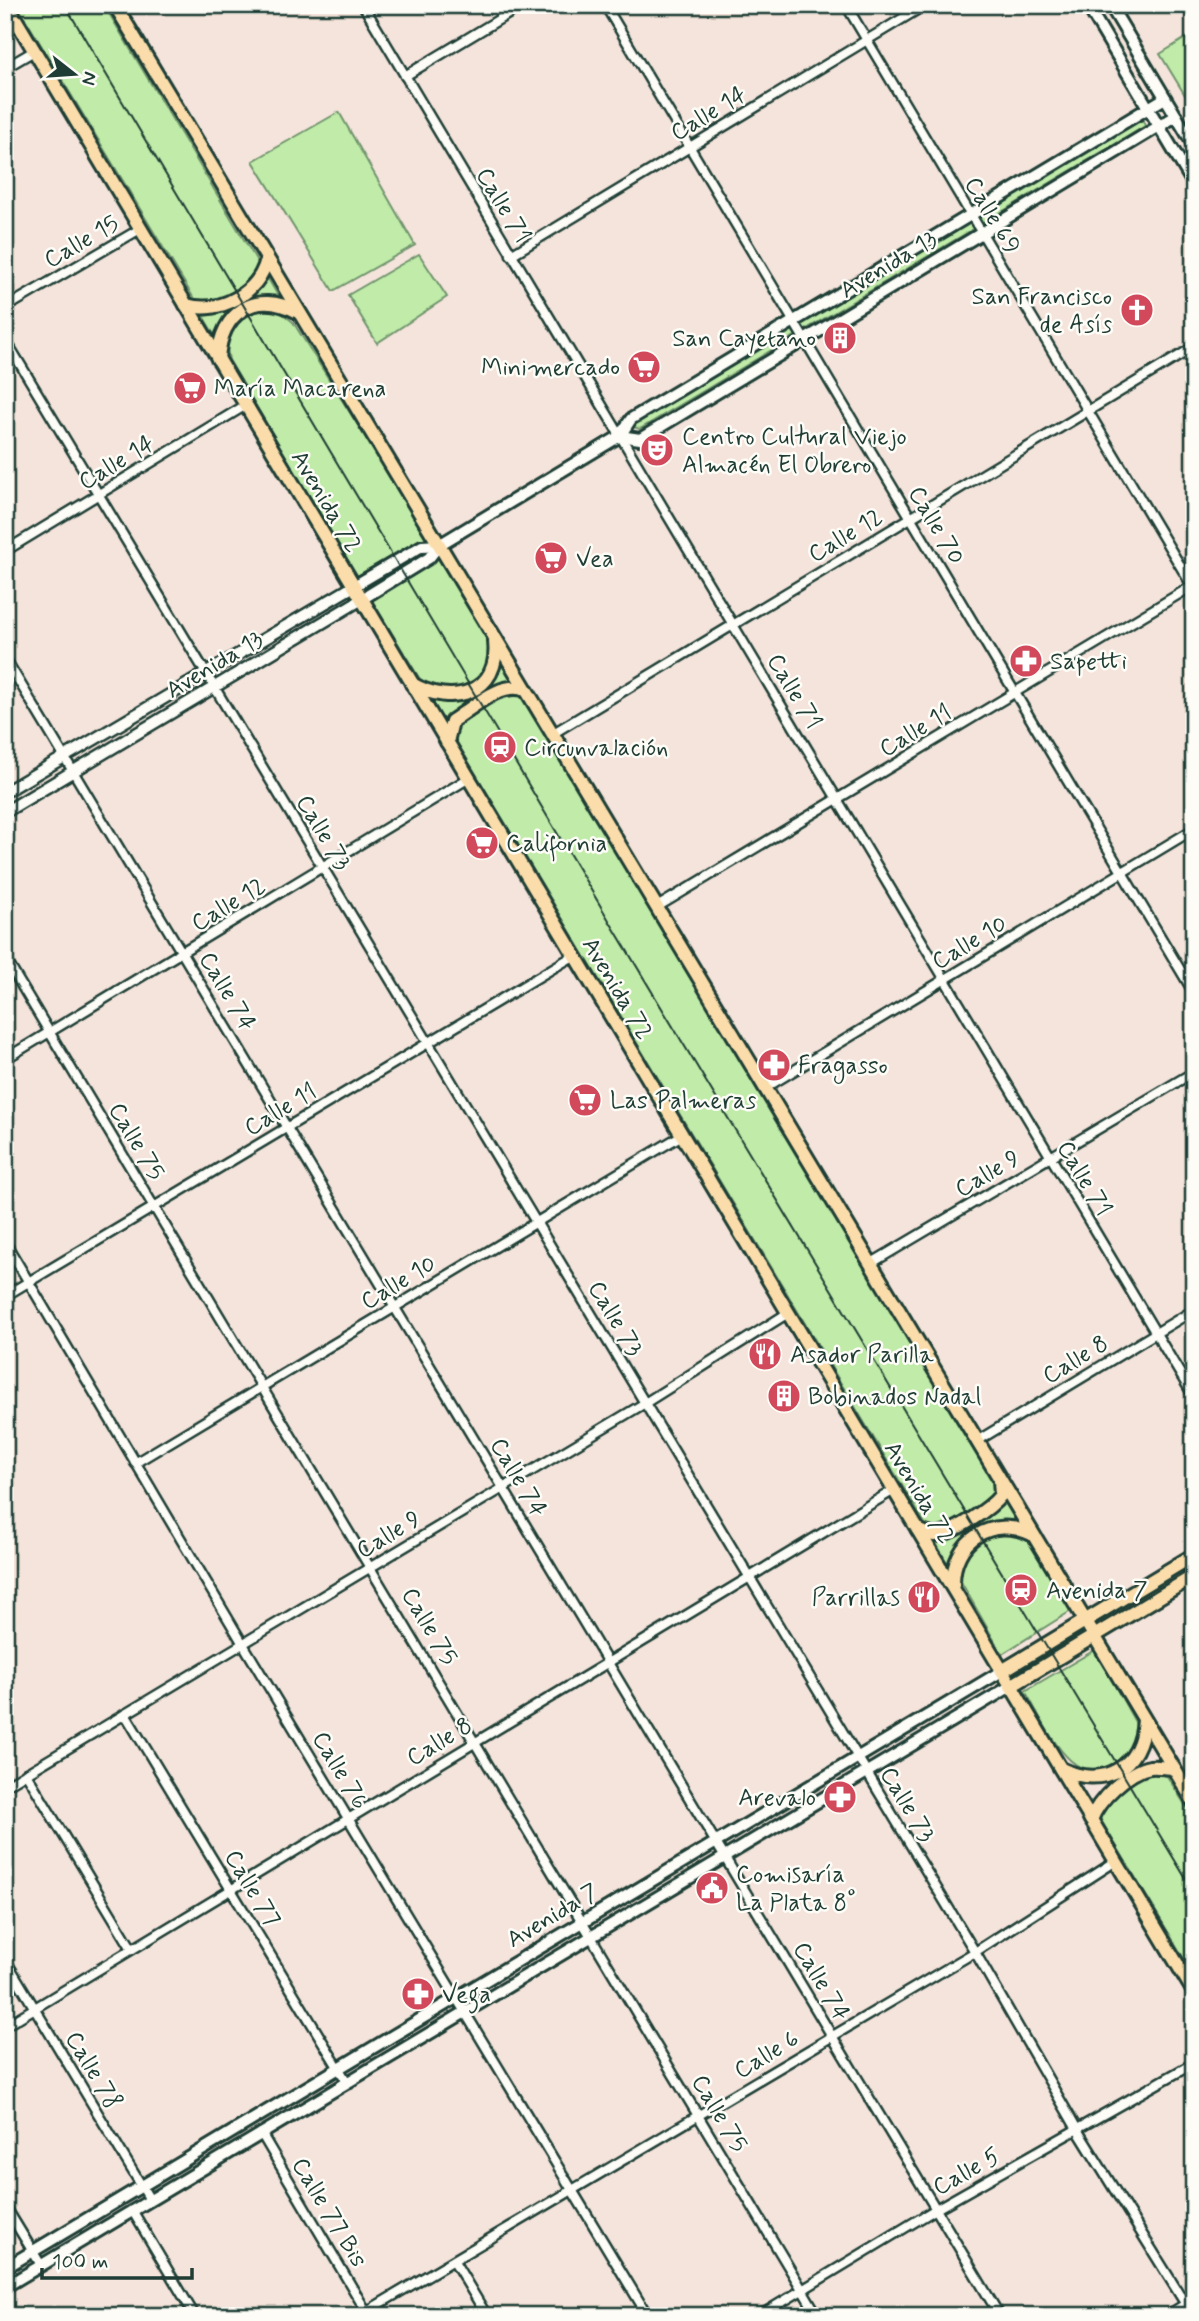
<svg xmlns="http://www.w3.org/2000/svg" width="1199" height="2321" viewBox="0 0 1199 2321" font-family="Mynerve,sans-serif">
	<style>
		.green { fill: #c0eba8; stroke: #70946e; stroke-width: 2 }
		.lines { fill: none; stroke-linecap: round; stroke-linejoin: round }
		.minor-casing { stroke: #1f3d34; stroke-width: 13 }
		.tertiary-casing { stroke: #1f3d34; stroke-width: 15 }
		.secondary-casing { stroke: #1f3d34; stroke-width: 16 }
		.primary-casing { stroke: #1f3d34; stroke-width: 18 }
		.trunk-casing { stroke: #1f3d34; stroke-width: 18 }
		.minor { stroke: #fdfcf7; stroke-width: 8 }
		.tertiary { stroke: #fdfcf7; stroke-width: 10 }
		.secondary { stroke: #fdfcf7; stroke-width: 10 }
		.primary { stroke: #fbddab; stroke-width: 12 }
		.trunk { stroke: #fbddab; stroke-width: 12 }
		.tram { stroke: #1f3d34; stroke-width: 2 }
		.labels { text-anchor: middle; stroke-width: 5; stroke-linejoin: round; paint-order: stroke }
		.street-label { font-size: 24px; fill: #1f3d34; stroke: #fdfcf7 }
		.poi-label { font-size: 24px; fill: #1f3d34; stroke: #fdfcf7; text-anchor: start }
	</style>
	<rect width="100%" height="100%" fill="#f5e4db"/>
	<filter id="ink" filterUnits="userSpaceOnUse"><feTurbulence type="fractalNoise" baseFrequency=".0143" numOctaves="2"/><feDisplacementMap in="SourceGraphic" scale="14" xChannelSelector="R" yChannelSelector="G"/><feConvolveMatrix kernelMatrix="1 2 1 2 8 2 1 2 1" color-interpolation-filters="sRGB"/></filter>
	<g filter="url(#ink)">
		<g class="green">
			<path d="M 17,5 L 104,5 L 258,263 C 262,285 226,296 210,306 L 196,302 Z"/>
			<path d="M 1194,33 L 1194,110 L 1160,54 Z"/>
			<path d="M 339,112 L 415,245 L 333,291 L 253,161 Z"/>
			<path d="M 1135,121 L 1143,121 L 1145,126 L 640,429 L 633,427 L 637,421 Z"/>
			<path d="M 419,254 L 447,297 L 377,343 L 348,295 Z"/>
			<path d="M 267,277 L 280,299 C 249,292 226,306 215,336 L 203,316 C 223,314 256,294 267,277 Z"/>
			<path d="M 268,308 L 282,313 L 293,322 L 428,537 L 358,579 L 229,360 C 222,331 239,311 268,308 Z"/>
			<path d="M 440,557 L 489,640 C 498,683 451,702 420,679 L 371,599 Z"/>
			<path d="M 502,662 L 515,681 L 506,682 L 449,718 L 446,725 L 431,699 C 467,707 489,697 502,662 Z"/>
			<path d="M 508,690 L 525,695 L 997,1486 L 994,1499 L 941,1531 L 927,1527 L 453,736 L 455,724 Z"/>
			<path d="M 1005,1499 L 1018,1521 C 985,1518 959,1534 948,1565 L 935,1541 L 970,1525 Z"/>
			<path d="M 1008,1531 L 1033,1544 L 1071,1611 L 1002,1654 L 960,1580 C 962,1551 980,1536 1008,1531 Z"/>
			<path d="M 1095,1650 L 1135,1722 C 1137,1738 1134,1750 1121,1760 C 1074,1800 1045,1723 1025,1691 Z"/>
			<path d="M 1151,1772 L 1167,1776 L 1194,1819 L 1194,1975 L 1099,1817 L 1104,1801 Z"/>
		</g>
		<g class="lines">
			<defs>
				<g id="minor">
					<path d="M 363,5 L 1194,1397"/>
					<path d="M 605,5 L 1194,993"/>
					<path d="M 846,5 L 1194,589"/>
					<path d="M 5,68 L 34,51"/>
					<path d="M 405,76 L 523,5"/>
					<path d="M 511,255 L 925,5"/>
					<path d="M 5,308 L 140,229"/>
					<path d="M 5,339 L 975,1952 L 1078,2131 L 1193,2316"/>
					<path d="M 5,551 L 246,405"/>
					<path d="M 5,658 L 1000,2316"/>
					<path d="M 552,734 L 1194,347"/>
					<path d="M 657,907 L 1194,585"/>
					<path d="M 5,958 L 818,2316"/>
					<path d="M 5,1059 L 469,778"/>
					<path d="M 765,1088 L 1194,829"/>
					<path d="M 5,1242 L 243,1644 L 648,2316"/>
					<path d="M 870,1264 L 1194,1072"/>
					<path d="M 5,1296 L 575,955"/>
					<path d="M 977,1441 L 1194,1310"/>
					<path d="M 135,1463 L 682,1135"/>
					<path d="M 125,1714 L 347,2082"/>
					<path d="M 26,1773 L 132,1949"/>
					<path d="M 5,1786 L 645,1403 L 788,1313"/>
					<path d="M 5,1959 L 150,2200"/>
					<path d="M 5,2026 L 894,1490"/>
					<path d="M 261,2133 L 366,2311"/>
					<path d="M 5,2206 L 41,2265"/>
					<path d="M 132,2210 L 195,2316"/>
					<path d="M 454,2261 L 487,2316"/>
					<path d="M 359,2316 L 975,1952 L 1116,1861"/>
					<path d="M 759,2316 L 936,2209 L 1194,2063"/>
					<path d="M 1166,2316 L 1194,2299"/>
				</g>
				<g id="tertiary">
					<path d="M 5,792 L 354,586"/>
					<path d="M 5,812 L 362,599"/>
				</g>
				<g id="secondary">
					<path d="M 1087,5 L 1194,185"/>
					<path d="M 1110,5 L 1194,146"/>
					<path d="M 620,436 L 640,439 L 1176,116"/>
					<path d="M 354,586 L 422,546 L 439,545"/>
					<path d="M 362,599 L 429,558 L 439,545 L 620,436 L 631,419 L 1165,98"/>
					<path d="M 5,2268 L 1002,1671"/>
					<path d="M 5,2287 L 1011,1686"/>
				</g>
				<g id="primary">
					<path d="M 1002,1671 L 1194,1555"/>
					<path d="M 1011,1686 L 1194,1576"/>
				</g>
				<g id="trunk">
					<path d="M 7,5 L 1194,1992"/>
					<path d="M 115,5 L 1194,1802"/>
					<path d="M 186,305 C 220,315 259,293 267,259"/>
					<path d="M 218,359 C 221,312 255,289 298,312"/>
					<path d="M 412,684 C 451,707 501,694 495,641"/>
					<path d="M 447,742 L 452,721 C 474,707 501,680 526,690"/>
					<path d="M 918,1530 C 923,1532 929,1535 934,1535 C 951,1536 991,1508 1001,1495 L 1000,1480"/>
					<path d="M 953,1585 C 952,1540 992,1515 1032,1534"/>
					<path d="M 1061,1769 C 1104,1789 1141,1768 1144,1720"/>
					<path d="M 1091,1820 C 1098,1800 1128,1771 1150,1767 C 1157,1766 1166,1768 1173,1768"/>
				</g>
			</defs>
			<use href="#minor" class="minor-casing"/>
			<use href="#tertiary" class="tertiary-casing"/>
			<use href="#secondary" class="secondary-casing"/>
			<use href="#primary" class="primary-casing"/>
			<use href="#trunk" class="trunk-casing"/>
			<use href="#minor" class="minor"/>
			<use href="#tertiary" class="tertiary"/>
			<use href="#secondary" class="secondary"/>
			<use href="#primary" class="primary"/>
			<use href="#trunk" class="trunk"/>
			<path class="tram" d="M 65,5 L 613,927 L 1194,1892"/>
		</g>
	</g>
	<defs>
		<symbol id="church-disc" viewBox="-11 -11 22 22"><circle r="9.5" fill="#d1495b" stroke="#fdfcf7"/><path d="M-1.2-6h2.4v3.5h3.3v2.4h-3.3V6h-2.4V-.1h-3.3v-2.4h3.3Z" fill="#fff"/></symbol>
		<symbol id="building-disc" viewBox="-11 -11 22 22"><circle r="9.5" fill="#d1495b" stroke="#fdfcf7"/><path d="M-4-6H4V6H1V3H-1V6H-4ZM-2.5-4.3h1.7v1.8h-1.7ZM.8-4.3h1.7v1.8H.8ZM-2.5-1h1.7V.8h-1.7ZM.8-1h1.7V.8H.8Z" fill="#fff"/></symbol>
		<symbol id="supermarket-disc" viewBox="-11 -11 22 22"><circle r="9.5" fill="#d1495b" stroke="#fdfcf7"/><path d="M-6-5.5h2.5l.6 2H6L4.5 2H-2.5L-4.4-4H-6ZM-1.5 3.2a1.3 1.3 0 1 0 .1 0ZM3 3.2a1.3 1.3 0 1 0 .1 0Z" fill="#fff"/></symbol>
		<symbol id="theatre-disc" viewBox="-11 -11 22 22"><circle r="9.5" fill="#d1495b" stroke="#fdfcf7"/><path d="M-5-5.5Q0-4 5-5.5V0Q5 5 0 6Q-5 5-5 0ZM-3.3-2.5H-1v1.5H-3.3ZM1-2.5H3.3v1.5H1ZM-2.8 1Q0 5.5 2.8 1Z" fill="#fff"/></symbol>
		<symbol id="pharmacy-disc" viewBox="-11 -11 22 22"><circle r="9.5" fill="#d1495b" stroke="#fdfcf7"/><path d="M-2-6h4v4h4v4h-4v4h-4v-4h-4v-4h4Z" fill="#fff"/></symbol>
		<symbol id="station-disc" viewBox="-11 -11 22 22"><circle r="9.5" fill="#d1495b" stroke="#fdfcf7"/><path d="M-3-6H3Q5-6 5-4V2Q5 4 3 4L4.5 6H3L1.5 4h-3L-3 6H-4.5L-3 4Q-5 4-5 2V-4Q-5-6-3-6ZM-3.5-4v3h7v-3ZM-3.5 1v1.5H-2V1ZM2 1v1.5H3.5V1Z" fill="#fff"/></symbol>
		<symbol id="restaurant-disc" viewBox="-11 -11 22 22"><circle r="9.5" fill="#d1495b" stroke="#fdfcf7"/><path d="M-5-6h1v4h1v-4h1v4h1v-4h1v5L-1.5 .5V6h-2V.5L-5-1ZM5-6V6H3V1.5H1.5Q1.5-4 5-6Z" fill="#fff"/></symbol>
		<symbol id="civic-disc" viewBox="-11 -11 22 22"><circle r="9.5" fill="#d1495b" stroke="#fdfcf7"/><path d="M-.6-6.5H3V-4.5H.6V-3L4-1V1h2V6H-6V1h2V-1L-.6-3ZM-1.2 2.5V6h2.4V2.5Z" fill="#fff"/></symbol>
	</defs>
	<g fill-rule="evenodd">
		<use href="#church-disc" x="1118" y="291" width="38" height="38"/>
		<use href="#building-disc" x="821" y="319" width="38" height="38"/>
		<use href="#supermarket-disc" x="625" y="348" width="38" height="38"/>
		<use href="#supermarket-disc" x="171" y="369" width="38" height="38"/>
		<use href="#theatre-disc" x="638" y="431" width="38" height="38"/>
		<use href="#supermarket-disc" x="532" y="539" width="38" height="38"/>
		<use href="#pharmacy-disc" x="1007" y="642" width="38" height="38"/>
		<use href="#station-disc" x="481" y="728" width="38" height="38"/>
		<use href="#supermarket-disc" x="463" y="824" width="38" height="38"/>
		<use href="#pharmacy-disc" x="755" y="1046" width="38" height="38"/>
		<use href="#supermarket-disc" x="566" y="1081" width="38" height="38"/>
		<use href="#restaurant-disc" x="746" y="1335" width="38" height="38"/>
		<use href="#building-disc" x="765" y="1377" width="38" height="38"/>
		<use href="#station-disc" x="1002" y="1571" width="38" height="38"/>
		<use href="#restaurant-disc" x="905" y="1578" width="38" height="38"/>
		<use href="#pharmacy-disc" x="821" y="1778" width="38" height="38"/>
		<use href="#civic-disc" x="693" y="1869" width="38" height="38"/>
		<use href="#pharmacy-disc" x="399" y="1975" width="38" height="38"/>
	</g>
	<g class="labels">
		<g class="street-label">
			<text transform="translate(708 113) rotate(-31)" y="8">Calle 14</text>
			<text transform="translate(504 205) rotate(59)" y="8">Calle 71</text>
			<text transform="translate(993 215) rotate(59)" y="8">Calle 69</text>
			<text transform="translate(81 241) rotate(-30)" y="8">Calle 15</text>
			<text transform="translate(888 264) rotate(-31)" y="8">Avenida 13</text>
			<text transform="translate(116 462) rotate(-31)" y="8">Calle 14</text>
			<text transform="translate(327 501) rotate(59)" y="8">Avenida 72</text>
			<text transform="translate(937 525) rotate(59)" y="8">Calle 70</text>
			<text transform="translate(845 535) rotate(-31)" y="8">Calle 12</text>
			<text transform="translate(214 664) rotate(-31)" y="8">Avenida 13</text>
			<text transform="translate(795 691) rotate(59)" y="8">Calle 71</text>
			<text transform="translate(915 730) rotate(-31)" y="8">Calle 11</text>
			<text transform="translate(324 832) rotate(59)" y="8">Calle 73</text>
			<text transform="translate(228 904) rotate(-31)" y="8">Calle 12</text>
			<text transform="translate(969 942) rotate(-31)" y="8">Calle 10</text>
			<text transform="translate(618 988) rotate(59)" y="8">Avenida 72</text>
			<text transform="translate(228 991) rotate(59)" y="8">Calle 74</text>
			<text transform="translate(280 1109) rotate(-31)" y="8">Calle 11</text>
			<text transform="translate(137 1141) rotate(59)" y="8">Calle 75</text>
			<text transform="translate(987 1173) rotate(-30)" y="8">Calle 9</text>
			<text transform="translate(1085 1178) rotate(59)" y="8">Calle 71</text>
			<text transform="translate(398 1282) rotate(-31)" y="8">Calle 10</text>
			<text transform="translate(616 1318) rotate(59)" y="8">Calle 73</text>
			<text transform="translate(1075 1359) rotate(-31)" y="8">Calle 8</text>
			<text transform="translate(519 1477) rotate(59)" y="8">Calle 74</text>
			<text transform="translate(920 1492) rotate(59)" y="8">Avenida 72</text>
			<text transform="translate(388 1534) rotate(-31)" y="8">Calle 9</text>
			<text transform="translate(430 1626) rotate(59)" y="8">Calle 75</text>
			<text transform="translate(439 1741) rotate(-31)" y="8">Calle 8</text>
			<text transform="translate(341 1770) rotate(59)" y="8">Calle 76</text>
			<text transform="translate(908 1804) rotate(59)" y="8">Calle 73</text>
			<text transform="translate(253 1888) rotate(59)" y="8">Calle 77</text>
			<text transform="translate(552 1915) rotate(-31)" y="8">Avenida 7</text>
			<text transform="translate(822 1981) rotate(59)" y="8">Calle 74</text>
			<text transform="translate(766 2054) rotate(-31)" y="8">Calle 6</text>
			<text transform="translate(94 2070) rotate(59)" y="8">Calle 78</text>
			<text transform="translate(720 2113) rotate(59)" y="8">Calle 75</text>
			<text transform="translate(966 2171) rotate(-29)" y="8">Calle 5</text>
			<text transform="translate(330 2212) rotate(59)" y="8">Calle 77 Bis</text>
		</g>
		<g class="poi-label">
			<text x="1112" y="304" text-anchor="end">San Francisco<tspan x="1112" dy="28">de Asís</tspan></text>
			<text x="816" y="346" text-anchor="end">San Cayetano</text>
			<text x="620" y="375" text-anchor="end">Minimercado</text>
			<text x="214" y="396">María Macarena</text>
			<text x="682" y="444">Centro Cultural Viejo<tspan x="682" dy="28">Almacén El Obrero</tspan></text>
			<text x="576" y="566">Vea</text>
			<text x="1050" y="669">Sapetti</text>
			<text x="524" y="755">Circunvalación</text>
			<text x="506" y="851">California</text>
			<text x="798" y="1073">Fragasso</text>
			<text x="610" y="1108">Las Palmeras</text>
			<text x="790" y="1362">Asador Parilla</text>
			<text x="808" y="1404">Bobinados Nadal</text>
			<text x="1046" y="1598">Avenida 7</text>
			<text x="900" y="1605" text-anchor="end">Parrillas</text>
			<text x="816" y="1805" text-anchor="end">Arevalo</text>
			<text x="736" y="1882">Comisaría<tspan x="736" dy="28">La Plata 8°</tspan></text>
			<text x="442" y="2002">Vega</text>
		</g>
	</g>
	<rect width="1199" height="2321" fill="none" stroke="#fdfcf7" stroke-width="28"/>
	<rect x="14" y="14" width="1171" height="2293" fill="none" stroke="#1f3d34" stroke-width="2.5" filter="url(#ink)"/>
	<g transform="translate(74 74) rotate(107)" stroke="#fdfcf7" stroke-width="5" paint-order="stroke">
	<path d="M0-5L12 26L0 18L-12 26Z" fill="#1f3d34"/>
	<text y="-10" font-size="19" font-weight="bold" text-anchor="middle" fill="#1f3d34">N</text>
	</g>
	<path d="M42 2268v10h150v-10" fill="none" stroke="#1f3d34" stroke-width="3.5"/>
	<text x="52" y="2268" font-size="21" fill="#1f3d34" stroke="#fdfcf7" stroke-width="5" paint-order="stroke">100 m</text>
</svg>
